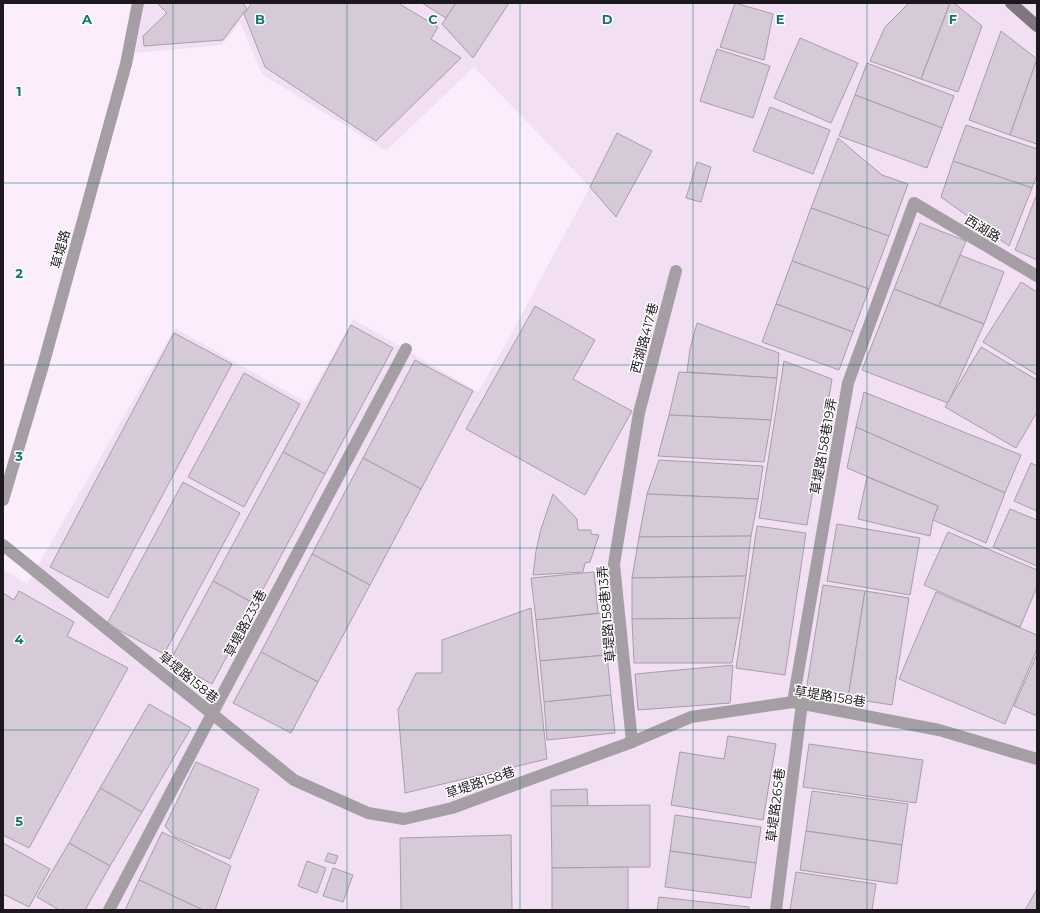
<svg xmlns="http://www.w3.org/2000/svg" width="1040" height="913" viewBox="0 0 1040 913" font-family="Montserrat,'Noto Sans TC',sans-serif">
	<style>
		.built { fill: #f2dff3 }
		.building { fill: #d7cad8; stroke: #a99daa }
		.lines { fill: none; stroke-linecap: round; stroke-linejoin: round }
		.street { stroke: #a59fa5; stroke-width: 12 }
		.secondary { stroke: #7f7780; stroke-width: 12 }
		.grid { fill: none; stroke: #0f766e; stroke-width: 1; stroke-opacity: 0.55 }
		.labels { text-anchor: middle; stroke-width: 3; stroke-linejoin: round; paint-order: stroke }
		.street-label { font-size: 13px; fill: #1c181d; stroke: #fff }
		.grid-label { font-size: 13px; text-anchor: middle; font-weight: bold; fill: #0f766e; stroke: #fff; stroke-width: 3; stroke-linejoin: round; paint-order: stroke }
	</style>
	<rect width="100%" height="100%" fill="#fbedfc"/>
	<path class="built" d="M 145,3 L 1037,3 L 1037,910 L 3,910 L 3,569 L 27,584 L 175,328 L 306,402 L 353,319 L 478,392 L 508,340 L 590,187 L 474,67 L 386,151 L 262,74 L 240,22 L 222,45 L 135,53 Z"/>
	<g class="building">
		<path d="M 157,3 L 242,3 L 247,8 L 223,40 L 144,46 L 143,36 L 167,13 Z"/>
		<path d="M 252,3 L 398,3 L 438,27 L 431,39 L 461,58 L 376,141 L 265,67 L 244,14 Z"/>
		<path d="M 422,3 L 456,3 L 446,18 Z"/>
		<path d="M 456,3 L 509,3 L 473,58 L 442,24 Z"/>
		<path d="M 735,3 L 773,14 L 764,60 L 720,47 Z"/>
		<path d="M 909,3 L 950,3 L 921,79 L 870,61 L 885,27 Z"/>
		<path d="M 950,3 L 954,3 L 982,26 L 958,92 L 921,79 Z"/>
		<path d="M 1001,31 L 1037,59 L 1010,135 L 969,120 Z"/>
		<path d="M 800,38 L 858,63 L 831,123 L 774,98 Z"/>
		<path d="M 717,49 L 770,66 L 753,118 L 700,101 Z"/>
		<path d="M 1037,59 L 1037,144 L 1010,135 Z"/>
		<path d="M 867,63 L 954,96 L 942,128 L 855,95 Z"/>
		<path d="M 855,95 L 942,128 L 927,168 L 839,136 Z"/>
		<path d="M 770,107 L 830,130 L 813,174 L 753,151 Z"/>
		<path d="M 966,125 L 1037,149 L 1037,175 L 1032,188 L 953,161 Z"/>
		<path d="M 617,133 L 652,151 L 616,217 L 590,187 Z"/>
		<path d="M 838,138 L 882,175 L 908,184 L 889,236 L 811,208 Z"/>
		<path d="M 953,161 L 1032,188 L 1009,246 L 941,197 Z"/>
		<path d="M 697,162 L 711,167 L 701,202 L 686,198 Z"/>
		<path d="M 1037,194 L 1037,260 L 1015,250 Z"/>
		<path d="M 811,208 L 889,236 L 869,289 L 792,261 Z"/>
		<path d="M 920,223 L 966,241 L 939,306 L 894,289 Z"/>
		<path d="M 960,255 L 1004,272 L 984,324 L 939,306 Z"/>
		<path d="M 792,261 L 869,289 L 853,332 L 776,304 Z"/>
		<path d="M 1021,282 L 1037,292 L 1037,375 L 983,342 Z"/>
		<path d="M 894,289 L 984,324 L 948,403 L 862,370 Z"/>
		<path d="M 776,304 L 853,332 L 839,370 L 762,342 Z"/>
		<path d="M 535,306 L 595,340 L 573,379 L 632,411 L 585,495 L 466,429 Z"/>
		<path d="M 697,323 L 779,353 L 777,378 L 687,372 L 690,349 Z"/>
		<path d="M 351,325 L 393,348 L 325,474 L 283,452 Z"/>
		<path d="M 174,333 L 232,364 L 108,598 L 50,567 Z"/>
		<path d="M 981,347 L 1037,380 L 1037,412 L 1016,448 L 945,407 Z"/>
		<path d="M 415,360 L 473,391 L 421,489 L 363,458 Z"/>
		<path d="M 784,361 L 832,379 L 807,525 L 759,518 Z"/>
		<path d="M 679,372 L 777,378 L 771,420 L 669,415 Z"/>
		<path d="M 244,373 L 300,404 L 244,507 L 188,477 Z"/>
		<path d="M 864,392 L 1021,455 L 1005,493 L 856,427 Z"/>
		<path d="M 669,415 L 771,420 L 764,462 L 658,456 Z"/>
		<path d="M 856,427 L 1005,493 L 986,543 L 933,520 L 938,506 L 847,468 Z"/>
		<path d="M 283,452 L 325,474 L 255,604 L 213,581 Z"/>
		<path d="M 363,458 L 421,489 L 370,585 L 312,554 Z"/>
		<path d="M 659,460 L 763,466 L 758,499 L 647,494 Z"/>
		<path d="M 1031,463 L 1037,466 L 1037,511 L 1014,501 Z"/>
		<path d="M 867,477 L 938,506 L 933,520 L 930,536 L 858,519 Z"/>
		<path d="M 183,482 L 240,513 L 164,654 L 107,624 Z"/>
		<path d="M 553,494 L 577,519 L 578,530 L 591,530 L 591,534 L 599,535 L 590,562 L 585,563 L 583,572 L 533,575 L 536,551 L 541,529 Z"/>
		<path d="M 647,494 L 758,499 L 751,536 L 639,537 Z"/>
		<path d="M 1010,509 L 1037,520 L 1037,566 L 993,547 Z"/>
		<path d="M 837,524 L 920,538 L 910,595 L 827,581 Z"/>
		<path d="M 757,526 L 806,533 L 785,675 L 736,668 Z"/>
		<path d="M 948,532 L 1037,570 L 1037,587 L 1020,627 L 924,585 Z"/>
		<path d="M 751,536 L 746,576 L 632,578 L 639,537 Z"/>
		<path d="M 312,554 L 370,585 L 318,682 L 261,652 Z"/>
		<path d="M 594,572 L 598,613 L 536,620 L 531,578 Z"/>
		<path d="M 746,576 L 740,618 L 632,619 L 632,578 Z"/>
		<path d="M 213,581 L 255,604 L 212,684 L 170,661 Z"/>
		<path d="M 823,585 L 865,591 L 848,698 L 806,691 Z"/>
		<path d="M 19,591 L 74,622 L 67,636 L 128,668 L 29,848 L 3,835 L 3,593 L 14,600 Z"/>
		<path d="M 865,591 L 909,598 L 892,705 L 848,698 Z"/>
		<path d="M 936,592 L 1037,635 L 1037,649 L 1005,724 L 899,679 Z"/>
		<path d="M 531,608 L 547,759 L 405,793 L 398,710 L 416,673 L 442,673 L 442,640 Z"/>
		<path d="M 612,612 L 616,654 L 540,661 L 536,620 Z"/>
		<path d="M 740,618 L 732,663 L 634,663 L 632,619 Z"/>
		<path d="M 261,652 L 318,682 L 291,733 L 233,703 Z"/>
		<path d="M 1037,654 L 1037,716 L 1014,706 Z"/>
		<path d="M 607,655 L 611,695 L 544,702 L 540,661 Z"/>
		<path d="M 733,665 L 730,703 L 638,710 L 635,674 Z"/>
		<path d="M 611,695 L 615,733 L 547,740 L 544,702 Z"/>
		<path d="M 149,704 L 191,728 L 142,812 L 100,788 Z"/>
		<path d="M 728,736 L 776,744 L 763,820 L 671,805 L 680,752 L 724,759 Z"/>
		<path d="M 809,744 L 923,760 L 916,803 L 803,787 Z"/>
		<path d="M 196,762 L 259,789 L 230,859 L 175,837 L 165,826 Z"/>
		<path d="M 100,788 L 142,812 L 110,866 L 69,843 Z"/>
		<path d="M 587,789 L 588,806 L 551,806 L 551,790 Z"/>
		<path d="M 812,791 L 908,804 L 902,845 L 806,831 Z"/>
		<path d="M 650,805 L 650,867 L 552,868 L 551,806 Z"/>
		<path d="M 675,815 L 761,827 L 756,863 L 670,851 Z"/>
		<path d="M 806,831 L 902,845 L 897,884 L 800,870 Z"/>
		<path d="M 162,832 L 231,866 L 215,910 L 203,910 L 139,880 Z"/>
		<path d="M 511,835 L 512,910 L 401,910 L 400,838 Z"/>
		<path d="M 3,843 L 50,869 L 29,907 L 3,894 Z"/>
		<path d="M 69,843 L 110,866 L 85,910 L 59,910 L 37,897 Z"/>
		<path d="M 670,851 L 756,863 L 751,898 L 665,887 Z"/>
		<path d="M 328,853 L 338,856 L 335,864 L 325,861 Z"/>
		<path d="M 307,861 L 326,868 L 317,893 L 298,886 Z"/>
		<path d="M 628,867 L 628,910 L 552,910 L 552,868 Z"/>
		<path d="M 333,868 L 353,875 L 343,902 L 323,896 Z"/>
		<path d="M 796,872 L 876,884 L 872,910 L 790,910 Z"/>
		<path d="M 139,880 L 203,910 L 125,910 Z"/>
		<path d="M 1037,889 L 1037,910 L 1025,910 Z"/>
		<path d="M 659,897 L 749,907 L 749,910 L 657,910 Z"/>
	</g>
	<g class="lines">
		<g class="street">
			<path d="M 3,500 L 44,362 L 126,64 L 138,3"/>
			<path d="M 3,545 L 294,780 L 368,813 L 404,819 L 452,808 L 632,742 L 691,717 L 793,702 L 939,730 L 1037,759"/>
			<path d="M 793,702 L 848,383 L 914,203 L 1037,276"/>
			<path d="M 632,742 L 614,564 L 639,413 L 676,271"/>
			<path d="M 109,910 L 212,714 L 406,349"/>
			<path d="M 776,910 L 802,703"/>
		</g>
		<path class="secondary" d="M 1011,3 L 1037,26"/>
	</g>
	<path class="grid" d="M 173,3 L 173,910M 347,3 L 347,910M 520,3 L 520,910M 693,3 L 693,910M 867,3 L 867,910M 3,183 L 1037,183M 3,365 L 1037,365M 3,548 L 1037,548M 3,730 L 1037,730"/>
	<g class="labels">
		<g class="street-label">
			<text transform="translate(983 228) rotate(31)" y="5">西湖路</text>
			<text transform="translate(60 249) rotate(-75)" y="5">草堤路</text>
			<text transform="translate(644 338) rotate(-75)" y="5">西湖路417巷</text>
			<text transform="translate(823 446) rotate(-80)" y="5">草堤路158巷19弄</text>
			<text transform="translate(606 614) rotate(-95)" y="5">草堤路158巷13弄</text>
			<text transform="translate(245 623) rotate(-62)" y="5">草堤路233巷</text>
			<text transform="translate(189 677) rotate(39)" y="5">草堤路158巷</text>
			<text transform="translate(830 696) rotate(9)" y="5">草堤路158巷</text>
			<text transform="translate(480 782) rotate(-19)" y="5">草堤路158巷</text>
			<text transform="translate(775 805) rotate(-83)" y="5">草堤路265巷</text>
		</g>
	</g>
	<g class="grid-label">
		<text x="87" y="24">A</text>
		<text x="260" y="24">B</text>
		<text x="433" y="24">C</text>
		<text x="607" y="24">D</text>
		<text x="780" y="24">E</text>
		<text x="953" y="24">F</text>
		<text x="19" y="96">1</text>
		<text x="19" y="278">2</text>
		<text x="19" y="461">3</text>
		<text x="19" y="644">4</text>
		<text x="19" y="826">5</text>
	</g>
	<rect width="1040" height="913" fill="none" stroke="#1c181d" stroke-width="8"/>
</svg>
